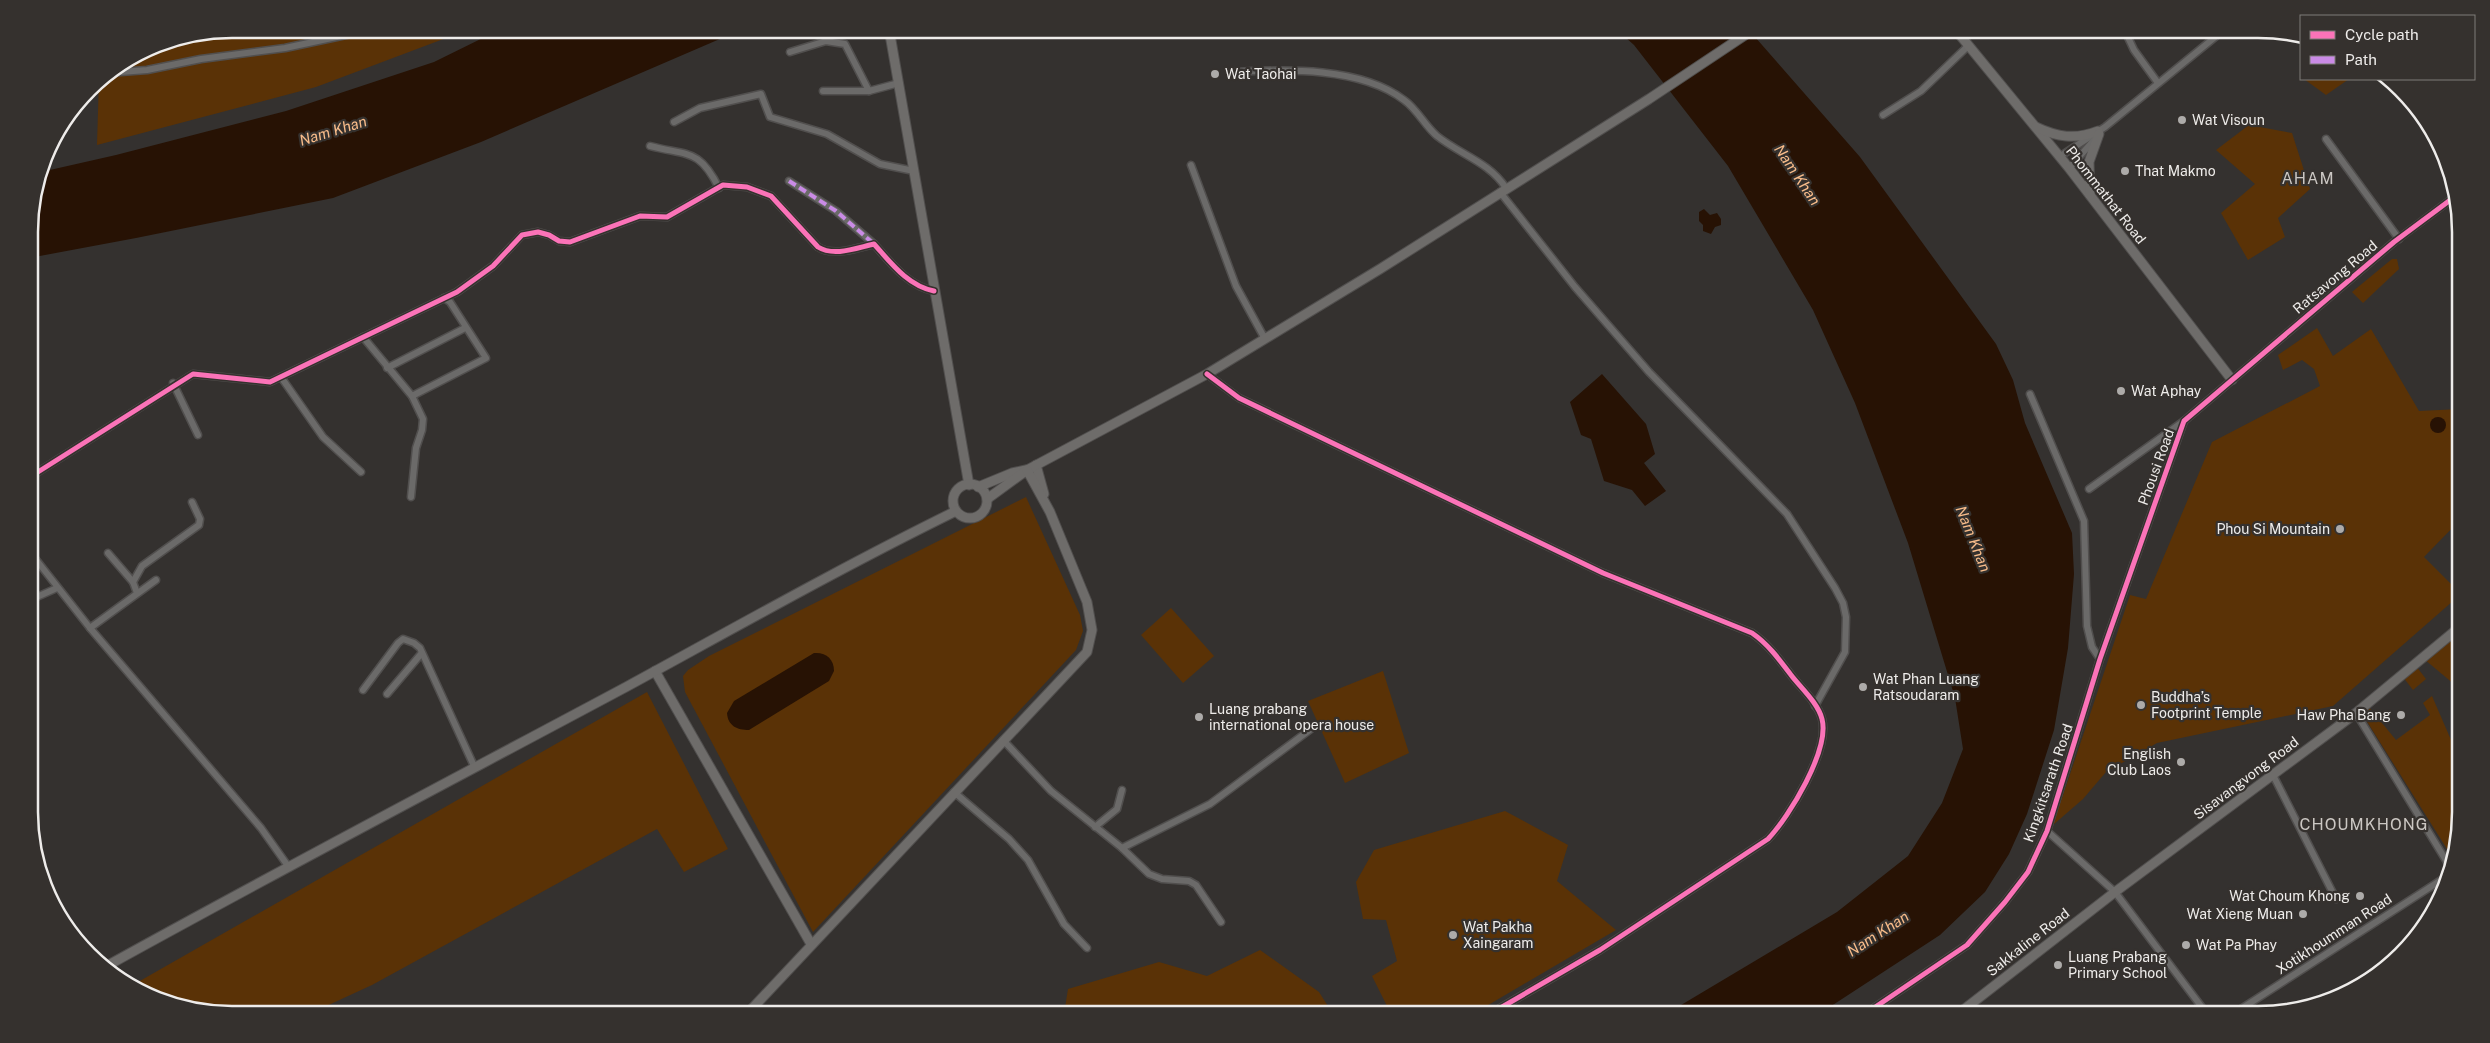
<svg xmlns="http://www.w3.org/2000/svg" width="2490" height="1043" viewBox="0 0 2490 1043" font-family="'Public Sans',sans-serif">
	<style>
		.green { fill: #5a3206 }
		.water { fill: #271204 }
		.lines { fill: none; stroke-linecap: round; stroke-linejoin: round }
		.street-casing { stroke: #514f4e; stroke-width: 9 }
		.secondary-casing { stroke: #514f4e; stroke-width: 11 }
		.street { stroke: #6b6a69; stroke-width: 6 }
		.secondary { stroke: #6e6c6a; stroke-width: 9 }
		.quiet { stroke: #ca8be6; stroke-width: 4; stroke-dasharray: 8 4; stroke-linecap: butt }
		.cycleway-casing { stroke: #35312e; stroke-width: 8 }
		.cycleway { stroke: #fb73b8; stroke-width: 5 }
		.poi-dot { fill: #adaba9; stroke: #35312e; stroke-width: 2 }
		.labels { text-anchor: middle; stroke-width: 4.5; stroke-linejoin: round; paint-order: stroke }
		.poi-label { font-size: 14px; fill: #eeecea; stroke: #35312e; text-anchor: start }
		.street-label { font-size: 14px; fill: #eeecea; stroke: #35312e }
		.water-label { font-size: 15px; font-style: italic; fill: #f8bc8a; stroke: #35312e }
		.quarter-label { font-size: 16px; letter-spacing: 1px; fill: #cbc7c3; stroke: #35312e }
		.rim { fill: none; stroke: #eeecea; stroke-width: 2.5 }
	</style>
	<rect width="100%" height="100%" fill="#34312f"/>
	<g class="green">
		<path d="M 231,29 L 470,29 L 316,87 L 97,145 L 99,78 L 154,44 Z"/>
		<path d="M 2304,79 L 2349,79 L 2326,95 Z"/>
		<path d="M 2249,125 L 2292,133 L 2310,189 L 2278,218 L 2285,237 L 2248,260 L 2221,213 L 2255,184 L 2216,150 Z"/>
		<path d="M 2392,259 L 2397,259 L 2399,269 L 2363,303 L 2352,292 Z"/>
		<path d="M 2317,328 L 2333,356 L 2371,329 L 2419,411 L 2460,409 L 2460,520 L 2424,557 L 2461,594 L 2333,706 L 2157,743 L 2106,772 L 2083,799 L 2053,825 L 2130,595 L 2146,599 L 2212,442 L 2320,386 L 2314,369 L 2302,360 L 2283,370 L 2278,355 Z"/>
		<path d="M 1026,497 L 1080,615 L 1083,631 L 1076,650 L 813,932 L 685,692 L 683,676 L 688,670 L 709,656 Z"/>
		<path d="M 1171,608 L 1214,656 L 1183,683 L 1141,635 Z"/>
		<path d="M 2461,629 L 2461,690 L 2424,659 Z"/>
		<path d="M 2416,666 L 2426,679 L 2413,690 L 2403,677 Z"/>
		<path d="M 1383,671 L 1409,753 L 1345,783 L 1308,701 Z"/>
		<path d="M 647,692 L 728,849 L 684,872 L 657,829 L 372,985 L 309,1014 L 231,1014 L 154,999 L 131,986 Z"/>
		<path d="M 2432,696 L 2461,763 L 2461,812 L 2452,857 L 2361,712 L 2368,706 L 2396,740 L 2430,715 L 2423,703 Z"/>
		<path d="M 1505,811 L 1568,845 L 1557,881 L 1616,930 L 1473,1014 L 1391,1014 L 1372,976 L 1397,961 L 1386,920 L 1363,919 L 1356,882 L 1374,850 Z"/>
		<path d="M 1260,950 L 1319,992 L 1333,1014 L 1064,1014 L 1068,989 L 1159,962 L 1207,976 Z"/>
		<path d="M 441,1006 L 456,1006 L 461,1014 L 427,1014 Z"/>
	</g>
	<g class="water">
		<path d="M 501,29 L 743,29 L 481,142 L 333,198 L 136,238 L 29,258 L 29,218 L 41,172 L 116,155 L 286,111 L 434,62 Z"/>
		<path d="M 1616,29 L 1748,29 L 1860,157 L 1996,344 L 2013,380 L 2025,423 L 2072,533 L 2074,574 L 2068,648 L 2054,730 L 2027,814 L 2009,854 L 1985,892 L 1940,935 L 1819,1014 L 1666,1014 L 1837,912 L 1908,856 L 1942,803 L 1963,749 L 1955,698 L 1908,543 L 1855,403 L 1813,310 L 1728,166 L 1634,45 Z"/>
		<path d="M 1704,209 L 1710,215 L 1717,213 L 1721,219 L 1721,225 L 1715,227 L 1711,234 L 1703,231 L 1703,225 L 1699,221 L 1699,212 Z"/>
		<path d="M 1602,374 L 1646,424 L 1655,454 L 1644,463 L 1666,491 L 1645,506 L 1632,490 L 1604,481 L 1591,439 L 1581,435 L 1570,402 Z"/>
		<circle cx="2438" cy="425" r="8"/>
		<path d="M 814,653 C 826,652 834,659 834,671 L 829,681 L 749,730 C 737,730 728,726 727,713 L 734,701 Z"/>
	</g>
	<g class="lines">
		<defs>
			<g id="street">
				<path d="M 2124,29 L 2134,50 L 2158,83"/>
				<path d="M 790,52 L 826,41 L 845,44 L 869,91"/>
				<path d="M 1234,72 C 1286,69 1361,67 1404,100 C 1417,109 1425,126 1437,136 C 1461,155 1489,162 1506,188"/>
				<path d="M 107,73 L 147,70 L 201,59 L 285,48 L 374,29"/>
				<path d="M 823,91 L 869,91 L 899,83"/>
				<path d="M 1883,115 L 1921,91 L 1968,46"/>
				<path d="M 674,122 L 700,108 L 761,94 L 770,117 L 827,134 L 880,164 L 914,171"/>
				<path d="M 2326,139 L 2399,239"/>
				<path d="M 650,146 C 688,156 699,148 719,188"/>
				<path d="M 2059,157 L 2105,127 L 2225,29"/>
				<path d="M 1191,165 L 1236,286 L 1265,339"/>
				<path d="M 2069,168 L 2096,138"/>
				<path d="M 789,181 L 836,211 L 874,244"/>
				<path d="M 1500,192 L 1575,287 L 1649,372 L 1787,514 L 1835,588 L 1843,603 L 1846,617 L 1845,652 L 1815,706"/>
				<path d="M 363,337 L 412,396 L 423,419 L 422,430 L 416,448 L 411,497"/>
				<path d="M 387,368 L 465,328"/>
				<path d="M 1207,374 L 1239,398 L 1603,573 L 1752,633 C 1768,644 1779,659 1791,675 C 1801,688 1818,703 1822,719 C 1830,750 1789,817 1768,839 L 1600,950 L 1490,1014"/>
				<path d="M 281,377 L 323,437 L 361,472"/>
				<path d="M 173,383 L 198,435"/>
				<path d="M 2030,394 L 2084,521 L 2087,626 L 2092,647 L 2100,659"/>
				<path d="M 412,396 L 486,358 L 450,302 L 444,298"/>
				<path d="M 30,477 L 193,374 L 270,382 L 457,292 L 493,266 L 522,235 L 538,232 L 549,235 L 559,241 L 570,242 L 640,216 L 667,217 L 723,185 L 747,187 L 771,196 L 818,247 C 834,257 856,248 874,244 C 891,263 908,286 934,291"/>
				<path d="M 2089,489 L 2184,421"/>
				<path d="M 30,552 L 90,628 L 261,828 L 288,866"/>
				<path d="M 108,553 L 133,582"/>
				<path d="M 137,593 L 133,582 L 142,566 L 199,525 L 200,519 L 192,502"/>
				<path d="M 30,600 L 57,588"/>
				<path d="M 90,628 L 156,580"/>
				<path d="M 363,690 L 398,643 L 403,639 L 414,643 L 420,648 L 474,766"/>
				<path d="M 387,694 L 421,654"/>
				<path d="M 2356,713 L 2450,867"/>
				<path d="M 1003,740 L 1051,791 L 1122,848 L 1149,874 L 1162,879 L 1189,881 L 1196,885 L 1221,922"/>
				<path d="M 2273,775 L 2336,899"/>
				<path d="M 954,792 L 1009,839 L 1028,860 L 1064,924 L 1087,948"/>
				<path d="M 1095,827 L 1117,809 L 1122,790"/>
				<path d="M 2047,831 L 2115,892 L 2207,1014"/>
				<path d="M 1122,848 L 1210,804 L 1315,726"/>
				<path d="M 1865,1014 L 1967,945 L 2005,902 L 2028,872 L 2047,831 L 2100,659 L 2184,421 L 2394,242 L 2457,195"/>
				<path d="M 2233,1014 L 2449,875"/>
			</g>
			<g id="secondary">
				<path d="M 889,29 L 969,485"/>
				<path d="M 1955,29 L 2069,168 L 2232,380"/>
				<path d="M 2036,127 C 2057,137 2075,140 2098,131"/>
				<path d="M 2090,195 L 2089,162 L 2099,134"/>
				<path d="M 1036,465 L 1044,494"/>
				<circle cx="970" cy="501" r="17"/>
				<path d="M 978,487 L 1012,473 L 1026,470"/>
				<path d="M 987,499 L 1027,470 L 1207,374 L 1380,269 L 1649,99 L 1754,29"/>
				<path d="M 655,671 L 811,944"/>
				<path d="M 103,968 C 276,872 452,780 626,687 C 736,627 844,566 956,511"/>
				<path d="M 747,1014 L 1087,652 L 1092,630 L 1087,602 L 1050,512 L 1027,470"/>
				<path d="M 1958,1014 L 2115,892 L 2356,713 L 2461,626"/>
			</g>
		</defs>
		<use href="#street" class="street-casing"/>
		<use href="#secondary" class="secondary-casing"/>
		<use href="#street" class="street"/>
		<use href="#secondary" class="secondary"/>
		<path class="quiet" d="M 789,181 L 836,211 L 874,244"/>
		<defs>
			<g id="cycleway">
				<path d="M 1207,374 L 1239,398 L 1603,573 L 1752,633 C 1768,644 1779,659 1791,675 C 1801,688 1818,703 1822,719 C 1830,750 1789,817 1768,839 L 1600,950 L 1490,1014"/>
				<path d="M 30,477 L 193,374 L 270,382 L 457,292 L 493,266 L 522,235 L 538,232 L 549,235 L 559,241 L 570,242 L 640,216 L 667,217 L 723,185 L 747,187 L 771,196 L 818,247 C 834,257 856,248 874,244 C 891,263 908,286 934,291"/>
				<path d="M 1865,1014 L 1967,945 L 2005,902 L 2028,872 L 2047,831 L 2100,659 L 2184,421 L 2394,242 L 2457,195"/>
			</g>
		</defs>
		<use href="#cycleway" class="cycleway-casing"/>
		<use href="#cycleway" class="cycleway"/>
	</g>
	<g class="poi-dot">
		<circle cx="1215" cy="74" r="5"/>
		<circle cx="2182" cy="120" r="5"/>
		<circle cx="2125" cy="171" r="5"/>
		<circle cx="2121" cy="391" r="5"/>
		<circle cx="2340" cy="529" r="5"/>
		<circle cx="1863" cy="687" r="5"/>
		<circle cx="2141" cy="705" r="5"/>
		<circle cx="2401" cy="715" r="5"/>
		<circle cx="1199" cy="717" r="5"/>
		<circle cx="2181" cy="762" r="5"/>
		<circle cx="2360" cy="896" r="5"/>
		<circle cx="2303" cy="914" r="5"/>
		<circle cx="1453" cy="935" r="5"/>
		<circle cx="2186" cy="945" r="5"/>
		<circle cx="2058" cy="965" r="5"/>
	</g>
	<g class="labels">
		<g class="poi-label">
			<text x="1225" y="79">Wat Taohai</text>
			<text x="2192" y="125">Wat Visoun</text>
			<text x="2135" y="176">That Makmo</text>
			<text x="2131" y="396">Wat Aphay</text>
			<text x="2330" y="534" text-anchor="end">Phou Si Mountain</text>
			<text x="1873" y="684">Wat Phan Luang<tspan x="1873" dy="16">Ratsoudaram</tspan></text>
			<text x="2151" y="702">Buddha’s<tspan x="2151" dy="16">Footprint Temple</tspan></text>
			<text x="1209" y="714">Luang prabang<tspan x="1209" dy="16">international opera house</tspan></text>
			<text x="2391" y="720" text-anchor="end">Haw Pha Bang</text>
			<text x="2171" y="759" text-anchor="end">English<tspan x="2171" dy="16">Club Laos</tspan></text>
			<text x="2350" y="901" text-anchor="end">Wat Choum Khong</text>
			<text x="2293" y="919" text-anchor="end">Wat Xieng Muan</text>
			<text x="1463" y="932">Wat Pakha<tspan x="1463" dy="16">Xaingaram</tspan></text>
			<text x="2196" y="950">Wat Pa Phay</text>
			<text x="2068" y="962">Luang Prabang<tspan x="2068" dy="16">Primary School</tspan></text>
		</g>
		<g class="street-label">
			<text transform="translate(2106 195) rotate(52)" y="5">Phommathat Road</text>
			<text transform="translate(2335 277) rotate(-40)" y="5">Ratsavong Road</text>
			<text transform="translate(2156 467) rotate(-70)" y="5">Phousi Road</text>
			<text transform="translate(2246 778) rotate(-37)" y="5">Sisavangvong Road</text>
			<text transform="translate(2048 783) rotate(-71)" y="5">Kingkitsarath Road</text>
			<text transform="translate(2334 934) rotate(-33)" y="5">Xotikhoumman Road</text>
			<text transform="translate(2028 942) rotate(-38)" y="5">Sakkaline Road</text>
		</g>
		<g class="water-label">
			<text transform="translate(333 131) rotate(-17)" y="5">Nam Khan</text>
			<text transform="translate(1797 175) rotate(56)" y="5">Nam Khan</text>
			<text transform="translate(1973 539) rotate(68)" y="5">Nam Khan</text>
			<text transform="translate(1878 934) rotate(-33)" y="5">Nam Khan</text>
		</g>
		<g class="quarter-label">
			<text x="2308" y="184">AHAM</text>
			<text x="2364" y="830">CHOUMKHONG</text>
		</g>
	</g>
	<path d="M0 0H2490V1043H0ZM232 38H2258A194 194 0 0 1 2452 232V812A194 194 0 0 1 2258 1006H232A194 194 0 0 1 38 812V232A194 194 0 0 1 232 38Z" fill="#35312e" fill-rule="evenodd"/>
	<path class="rim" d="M232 38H2258A194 194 0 0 1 2452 232V812A194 194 0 0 1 2258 1006H232A194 194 0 0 1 38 812V232A194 194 0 0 1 232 38Z"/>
	<rect x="2300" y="15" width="175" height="65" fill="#35312e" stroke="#7f7c79"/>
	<rect x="2310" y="31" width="25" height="8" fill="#fb73b8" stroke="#7f7c79"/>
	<text x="2345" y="40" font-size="15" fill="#eeecea">Cycle path</text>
	<rect x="2310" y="56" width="25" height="8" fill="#ca8be6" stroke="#7f7c79"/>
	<text x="2345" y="65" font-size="15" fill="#eeecea">Path</text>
</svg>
